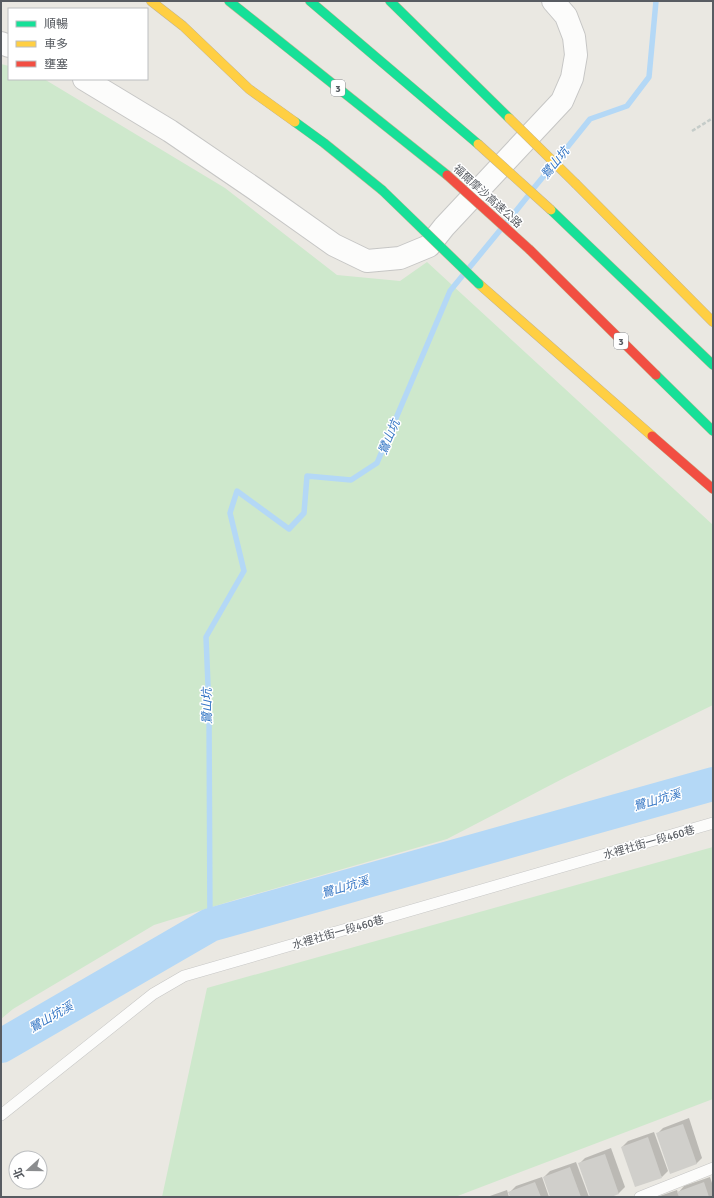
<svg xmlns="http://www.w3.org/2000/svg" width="714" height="1198" viewBox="0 0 714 1198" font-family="Signika,'Noto Sans TC',sans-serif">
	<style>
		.green { fill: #cee8cc }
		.shadow { fill: #0003 }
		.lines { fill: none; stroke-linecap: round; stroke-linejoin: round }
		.stream { stroke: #b4d8f6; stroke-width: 5.5 }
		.river { stroke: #b4d8f6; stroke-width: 34 }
		.building { fill: #d0cfcb }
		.lane-casing { stroke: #c6c6c5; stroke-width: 12 }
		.street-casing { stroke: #c6c6c5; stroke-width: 24 }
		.fast-casing { stroke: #c1b390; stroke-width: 10 }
		.slow-casing { stroke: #c1b390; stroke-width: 10 }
		.jam-casing { stroke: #c1b390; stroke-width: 10 }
		.path { stroke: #c5ccc9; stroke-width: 2.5; stroke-dasharray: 4 2; stroke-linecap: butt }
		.lane { stroke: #fcfcfb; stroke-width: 11 }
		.street { stroke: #fcfcfb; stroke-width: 22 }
		.fast { stroke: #16e098; stroke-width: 9 }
		.slow { stroke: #ffcf43; stroke-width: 9 }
		.jam { stroke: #f24e42; stroke-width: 9 }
		.fast-bridge-casing { stroke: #c1b390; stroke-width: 10; stroke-linecap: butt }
		.slow-bridge-casing { stroke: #c1b390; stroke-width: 10; stroke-linecap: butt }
		.jam-bridge-casing { stroke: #c1b390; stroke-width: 10; stroke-linecap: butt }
		.fast-bridge { stroke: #16e098; stroke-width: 9 }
		.slow-bridge { stroke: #ffcf43; stroke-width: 9 }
		.jam-bridge { stroke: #f24e42; stroke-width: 9 }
		.labels { text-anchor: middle; stroke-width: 3; stroke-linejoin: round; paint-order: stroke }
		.shield { fill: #fff; stroke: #8a8d91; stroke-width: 1 }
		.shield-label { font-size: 10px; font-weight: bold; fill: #585c62 }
		.street-label { font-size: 11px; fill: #585c62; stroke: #fff }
		.water-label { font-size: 12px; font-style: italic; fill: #3375c4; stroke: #fff }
	</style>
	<rect width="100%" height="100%" fill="#eae8e2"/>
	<g class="green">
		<path d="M 1,64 L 9,66 L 9,79 L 44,79 L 225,188 L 337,275 L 400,281 L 427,262 L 713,525 L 713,705 L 566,777 L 447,839 L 238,899 L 154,925 L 13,1009 L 1,1019 Z"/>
		<path d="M 713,847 L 713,1099 L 455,1197 L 162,1197 L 207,988 Z"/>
	</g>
	<g class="shadow">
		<path d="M 689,1118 L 702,1158 L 696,1164 L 657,1134 L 663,1128 Z"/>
		<path d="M 654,1132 L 668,1171 L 662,1177 L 622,1147 L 628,1141 Z"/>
		<path d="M 611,1148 L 625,1187 L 619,1193 L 608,1197 L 591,1197 L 579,1164 L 585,1158 Z"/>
		<path d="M 576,1162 L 589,1197 L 551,1197 L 544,1177 L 550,1171 Z"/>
		<path d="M 542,1177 L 549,1197 L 511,1197 L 510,1192 L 516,1186 Z"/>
		<path d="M 710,1177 L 713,1186 L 713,1197 L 657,1197 L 677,1190 L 678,1193 L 684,1186 Z"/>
		<path d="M 507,1190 L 509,1197 L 487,1197 Z"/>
	</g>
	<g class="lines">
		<g class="stream">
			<path d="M 557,160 L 590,119 L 627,106 L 649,77 L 656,1"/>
			<path d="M 533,189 L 552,166"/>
			<path d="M 507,222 L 528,196"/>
			<path d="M 469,268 L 501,229"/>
			<path d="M 210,925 L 209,709 L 206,637 L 244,571 L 230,513 L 237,491 L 289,529 L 304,513 L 307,476 L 351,480 L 377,463 L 450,291 L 463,275"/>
		</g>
		<path class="river" d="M 1,1046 L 210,925 L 713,784"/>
	</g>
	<g class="building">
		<path d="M 683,1124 L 697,1164 L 670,1174 L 656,1133 Z"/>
		<path d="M 648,1137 L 662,1178 L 635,1187 L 621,1147 Z"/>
		<path d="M 605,1154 L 619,1194 L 611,1197 L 590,1197 L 578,1163 Z"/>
		<path d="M 570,1167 L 581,1197 L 550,1197 L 543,1177 Z"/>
		<path d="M 535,1182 L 541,1197 L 510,1197 L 508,1192 Z"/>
		<path d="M 704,1182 L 709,1197 L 679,1197 L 677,1192 Z"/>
	</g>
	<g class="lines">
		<defs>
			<g id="lane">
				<path d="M 1,1115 L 153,994 L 184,976 L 713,823"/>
				<path d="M 640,1197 L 713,1168"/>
			</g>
			<g id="street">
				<path d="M 1,43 L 9,46"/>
				<path d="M 84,79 L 170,131 L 255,189 L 334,245 L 367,261 L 400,258 L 429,246 L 444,227 L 562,101 L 572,78 L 576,55 L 574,37 L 566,16 L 553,1"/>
			</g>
			<g id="fast">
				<path d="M 229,1 L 447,175"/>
				<path d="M 310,1 L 478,144"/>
				<path d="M 390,1 L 509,118"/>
				<path d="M 295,122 L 324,143 L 382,190"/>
				<path d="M 551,210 L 713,365"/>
				<path d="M 656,375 L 713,431"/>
			</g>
			<g id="slow">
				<path d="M 151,1 L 183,26 L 249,89 L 295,122"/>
				<path d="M 576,184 L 713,322"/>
				<path d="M 479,284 L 652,436"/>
			</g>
			<g id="jam">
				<path d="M 530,250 L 656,375"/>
				<path d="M 652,436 L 713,489"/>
			</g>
		</defs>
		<use href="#lane" class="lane-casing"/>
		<use href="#street" class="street-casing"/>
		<use href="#fast" class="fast-casing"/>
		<use href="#slow" class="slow-casing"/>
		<use href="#jam" class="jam-casing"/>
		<path class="path" d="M 692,131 L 713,118"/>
		<use href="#lane" class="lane"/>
		<use href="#street" class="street"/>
		<use href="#fast" class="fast"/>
		<use href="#slow" class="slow"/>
		<use href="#jam" class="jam"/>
		<defs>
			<path id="fast-bridge" d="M 382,190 L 479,284"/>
			<g id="slow-bridge">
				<path d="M 509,118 L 576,184"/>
				<path d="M 478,144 L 551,210"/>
			</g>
			<path id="jam-bridge" d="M 447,175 L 530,250"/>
		</defs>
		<use href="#fast-bridge" class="fast-bridge-casing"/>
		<use href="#slow-bridge" class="slow-bridge-casing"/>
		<use href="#jam-bridge" class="jam-bridge-casing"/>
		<use href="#fast-bridge" class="fast-bridge"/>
		<use href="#slow-bridge" class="slow-bridge"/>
		<use href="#jam-bridge" class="jam-bridge"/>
	</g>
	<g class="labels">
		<g class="shield">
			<rect x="331" y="80" width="14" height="16" rx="3"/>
			<rect x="614" y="333" width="14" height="16" rx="3"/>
		</g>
		<g class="shield-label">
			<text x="338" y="92">3</text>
			<text x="621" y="345">3</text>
		</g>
		<g class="street-label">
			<text transform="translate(488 196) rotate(42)" y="4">福爾摩沙高速公路</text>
			<text transform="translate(649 842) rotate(-16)" y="4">水裡社街一段460巷</text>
			<text transform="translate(338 932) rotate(-16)" y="4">水裡社街一段460巷</text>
		</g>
		<g class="water-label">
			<text transform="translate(555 163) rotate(-51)" y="4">鷺山坑</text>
			<text transform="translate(389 437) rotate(-67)" y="4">鷺山坑</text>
			<text transform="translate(207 706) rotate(-91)" y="4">鷺山坑</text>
			<text transform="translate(657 800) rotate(-16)" y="4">鷺山坑溪</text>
			<text transform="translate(345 887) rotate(-16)" y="4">鷺山坑溪</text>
			<text transform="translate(51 1017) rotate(-30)" y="4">鷺山坑溪</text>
		</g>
	</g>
	<rect width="714" height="1198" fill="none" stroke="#585c62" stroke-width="4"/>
	<rect x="8" y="8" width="140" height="72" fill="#ffffff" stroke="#bcbec0"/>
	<rect x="16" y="21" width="20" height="6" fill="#16e098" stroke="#bcbec0"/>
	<text x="44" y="28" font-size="12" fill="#585c62">順暢</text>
	<rect x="16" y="41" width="20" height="6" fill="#ffcf43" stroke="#bcbec0"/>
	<text x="44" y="48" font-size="12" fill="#585c62">車多</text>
	<rect x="16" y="61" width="20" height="6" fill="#f24e42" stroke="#bcbec0"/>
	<text x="44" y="68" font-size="12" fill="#585c62">壅塞</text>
	<g transform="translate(28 1170) rotate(249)"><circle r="19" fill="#ffffff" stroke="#bcbec0"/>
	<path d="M0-3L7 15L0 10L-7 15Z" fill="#8b8d8f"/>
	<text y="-6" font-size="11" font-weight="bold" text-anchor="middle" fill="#585c62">北</text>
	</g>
</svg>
